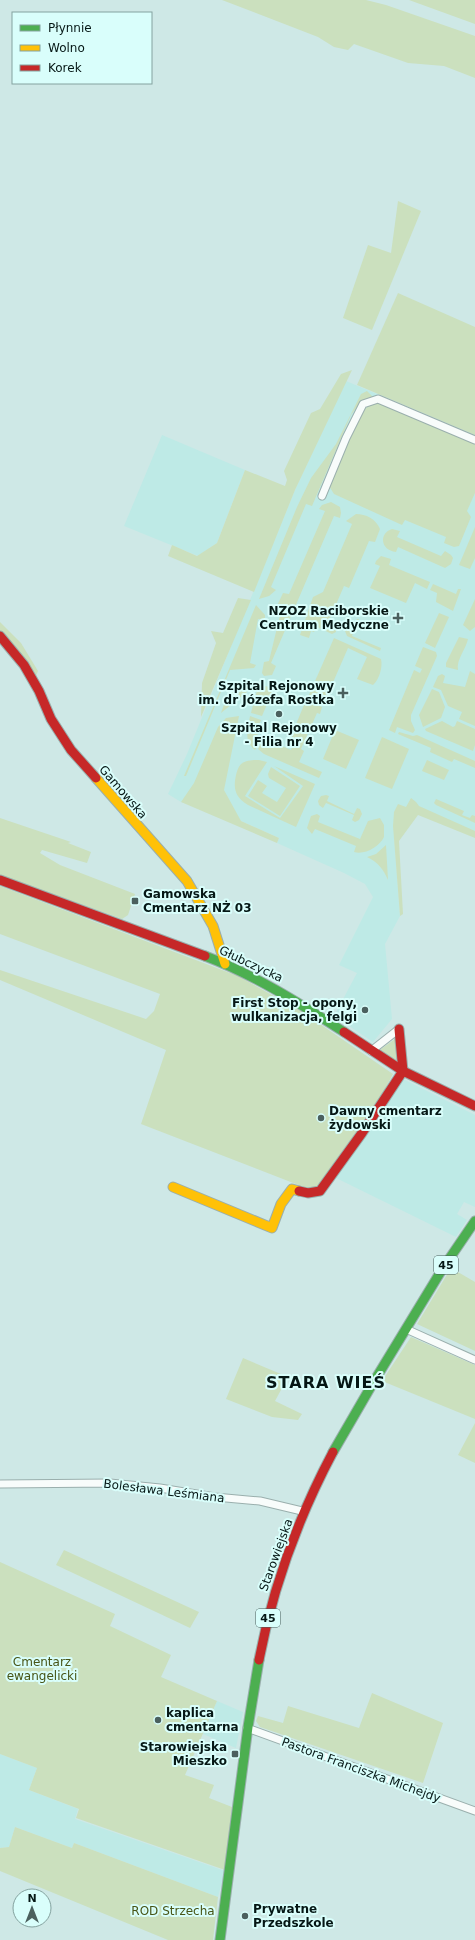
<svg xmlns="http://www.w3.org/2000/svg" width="475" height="1940" viewBox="0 0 475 1940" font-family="'DejaVu Sans',sans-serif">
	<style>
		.built { fill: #beeae6 }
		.green { fill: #cbe0be }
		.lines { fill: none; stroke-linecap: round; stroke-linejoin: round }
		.street-casing { stroke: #9aafad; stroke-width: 9 }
		.fast-casing { stroke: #9aafad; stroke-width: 11 }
		.slow-casing { stroke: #9aafad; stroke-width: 11 }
		.jam-casing { stroke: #9aafad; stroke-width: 11 }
		.street { stroke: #f8fcfb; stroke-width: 7 }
		.fast { stroke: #4caf50; stroke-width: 9 }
		.slow { stroke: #ffc107; stroke-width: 9 }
		.jam { stroke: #c62828; stroke-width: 9 }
		.poi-dot { fill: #4b605e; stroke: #d9fefb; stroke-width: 1.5 }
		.labels { text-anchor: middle; stroke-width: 4; stroke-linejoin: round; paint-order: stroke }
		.shield { fill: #d9fefb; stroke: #455c5a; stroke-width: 1 }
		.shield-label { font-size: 11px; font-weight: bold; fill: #051715 }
		.poi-label { font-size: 12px; font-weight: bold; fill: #051715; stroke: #d9fefb; text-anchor: end }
		.street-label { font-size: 12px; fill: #051715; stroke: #d9fefb }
		.park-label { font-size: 12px; fill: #475415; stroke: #d9fefb }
		.district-label { font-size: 16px; font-weight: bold; letter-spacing: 1px; fill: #051715; stroke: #d9fefb }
	</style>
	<rect width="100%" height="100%" fill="#cee8e6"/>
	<g class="built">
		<path d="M 346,381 L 475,435 L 475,835 L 416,809 L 394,836 L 400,916 L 385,944 L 392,1019 L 373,1042 L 334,1016 L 357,973 L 339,965 L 373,897 L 365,884 L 344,873 L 277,843 L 279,838 L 241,821 L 181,802 L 168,794 L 187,754 L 295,490 Z"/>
		<path d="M 162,435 L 245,470 L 217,543 L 198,556 L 124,526 Z"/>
		<path d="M 401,1078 L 475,1115 L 475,1207 L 464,1202 L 457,1214 L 467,1220 L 456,1237 L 334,1177 Z"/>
		<path d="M 217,1701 L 243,1712 L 236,1748 L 203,1734 Z"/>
		<path d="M 0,1754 L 37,1768 L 29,1790 L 78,1809 L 75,1819 L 225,1871 L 218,1897 L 74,1843 L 72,1848 L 15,1827 L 9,1847 L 0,1848 Z"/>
	</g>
	<g class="green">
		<path d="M 222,0 L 366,0 L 386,5 L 475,36 L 475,78 L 444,66 L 408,63 L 354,44 L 348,50 L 334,47 L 318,37 Z"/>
		<path d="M 409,0 L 475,0 L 475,24 Z"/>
		<path d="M 398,201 L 421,211 L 372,330 L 343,318 L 368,245 L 391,253 Z"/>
		<path d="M 398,293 L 475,327 L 475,435 L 357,385 Z"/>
		<path d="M 352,370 L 295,490 L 254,592 L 168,556 L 172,545 L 197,556 L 217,543 L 245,470 L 285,486 L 287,480 L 284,471 L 311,413 L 320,409 L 341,374 Z"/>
		<path d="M 367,391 L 373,397 L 359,404 L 351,415 L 312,506 L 306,504 L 271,587 L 276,590 L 269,596 L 259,599 L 297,507 L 311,478 L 336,444 L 361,394 Z"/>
		<path d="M 380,403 L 475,442 L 475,493 L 467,511 L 471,517 L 459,546 L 454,547 L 444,543 L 446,537 L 405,520 L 402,525 L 334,494 L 329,486 C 334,471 354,421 364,410 C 368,405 374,404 380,403 Z"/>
		<path d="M 331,502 L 340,507 L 341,513 L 340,518 L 334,516 L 271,663 L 276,666 L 272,675 L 264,676 L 262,673 L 264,662 L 269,661 L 281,611 L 275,610 L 283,593 L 289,594 L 325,511 L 319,509 L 322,505 Z"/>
		<path d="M 356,514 C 366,514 376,519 380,529 L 375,542 L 369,541 L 349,588 L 344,586 L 328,623 L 336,627 L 336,632 L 332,634 L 317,627 L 314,632 L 311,631 L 309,638 L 300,635 L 313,597 L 323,592 L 352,524 L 346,521 Z"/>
		<path d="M 475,527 L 475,558 L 470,569 L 459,565 Z"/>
		<path d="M 392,529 L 400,531 L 397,537 L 441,556 L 445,551 L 451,555 L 453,558 L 451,564 L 445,568 L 398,547 L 396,552 C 380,550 379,533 392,529 Z"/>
		<path d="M 381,556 L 391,559 L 389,565 L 430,582 L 427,589 L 415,583 L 406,603 L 370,588 L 380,566 L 375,564 L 376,561 Z"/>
		<path d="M 433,584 L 456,594 L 458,589 L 461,589 L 453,611 L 436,602 L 437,593 L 430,590 Z"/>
		<path d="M 238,598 L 251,600 L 201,717 L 202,683 L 216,643 L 211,631 L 223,633 Z"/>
		<path d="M 475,599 L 475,627 L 470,631 L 463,625 Z"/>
		<path d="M 256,605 L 265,615 L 265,620 L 258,619 L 250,663 L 256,665 L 254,668 L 230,670 L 186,776 L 184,776 Z"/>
		<path d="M 439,613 L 449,617 L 435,648 L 425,643 Z"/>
		<path d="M 357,619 L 359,619 L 352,636 L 381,648 L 380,651 L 347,636 L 345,631 L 347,625 L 353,628 Z"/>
		<path d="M 0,622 L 21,643 L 38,671 L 35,678 L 0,634 Z"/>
		<path d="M 459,637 L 468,639 C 466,649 456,660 458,670 L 446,667 L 446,663 Z"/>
		<path d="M 334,638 L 381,659 C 383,667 379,680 373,685 L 357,679 L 367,657 L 348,648 L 324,703 L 308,697 Z"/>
		<path d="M 423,647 L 436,652 L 437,656 L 411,715 L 411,721 L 415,730 L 413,733 L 397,727 L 395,733 L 389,730 L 414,670 L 420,673 L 422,669 L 415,666 Z"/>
		<path d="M 470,671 L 475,674 L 475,726 L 459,719 L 462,712 L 448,706 L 441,690 L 433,687 L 438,676 L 442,674 L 445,676 L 443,683 L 465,687 Z"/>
		<path d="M 239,684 L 247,689 L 247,692 L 221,713 C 225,703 228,688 239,684 Z"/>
		<path d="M 265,686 L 274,688 L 262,716 L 251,713 L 256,693 Z"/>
		<path d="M 432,689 L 439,692 L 445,707 L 441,718 L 423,727 L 419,715 Z"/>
		<path d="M 306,700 L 322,707 L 320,714 L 317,713 L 301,749 L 304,751 L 299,762 L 322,772 L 319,778 L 264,754 L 258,749 L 264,738 L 291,750 L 294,742 L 290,739 Z"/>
		<path d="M 239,716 L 224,790 L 241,821 L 279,838 L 277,843 L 181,802 L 194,783 L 218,727 L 226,718 Z"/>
		<path d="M 250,716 L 261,720 L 255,733 L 262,737 L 255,750 C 243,740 248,729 250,716 Z"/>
		<path d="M 442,721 L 453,727 L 455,726 L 457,721 L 475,729 L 475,745 L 473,751 L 426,731 L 425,729 Z"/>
		<path d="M 335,730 L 359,740 L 346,769 L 323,759 Z"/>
		<path d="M 399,732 L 413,736 L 417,735 L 475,761 L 475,768 L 454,759 L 452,762 L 430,752 L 431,748 L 398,734 Z"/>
		<path d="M 382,737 L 409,749 L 392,789 L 365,778 Z"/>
		<path d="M 259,760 L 267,762 L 245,796 L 280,818 L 303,786 L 274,766 L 315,784 L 296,827 L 248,805 C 235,797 233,789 236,775 C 237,771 238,767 241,764 C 246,760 253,760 259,760 Z"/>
		<path d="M 427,760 L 449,770 L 444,780 L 422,771 Z"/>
		<path d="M 271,767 L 300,786 L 280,816 L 248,796 L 258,780 L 267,786 L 262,793 L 277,802 L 286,788 L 269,778 L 268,774 Z"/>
		<path d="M 326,795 L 329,796 L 327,801 L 354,814 L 357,808 L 360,809 L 362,814 L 359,820 L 355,822 L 352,820 L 354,815 L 326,803 L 323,808 L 319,805 L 318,801 L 321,796 Z"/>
		<path d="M 411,798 L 416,802 L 419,806 L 475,831 L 475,838 L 418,815 L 399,841 L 403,914 L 400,916 L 393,826 L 394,812 L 398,804 L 406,807 Z"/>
		<path d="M 436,799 L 464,811 L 462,815 L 470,818 L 472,815 L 475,816 L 475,823 L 436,805 L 434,803 Z"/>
		<path d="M 317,814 L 320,816 L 318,822 L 360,839 L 368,821 L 380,818 L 384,825 L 384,837 C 379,847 365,855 354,852 L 356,846 L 315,829 L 312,834 L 307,828 L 311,816 Z"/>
		<path d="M 0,818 L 71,842 L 68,843 L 91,852 L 87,863 L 42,850 L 40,853 L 60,865 L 135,894 L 128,915 L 122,919 L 0,875 Z"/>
		<path d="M 386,845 L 388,880 C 383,869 379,863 367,857 L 376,854 Z"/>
		<path d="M 0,886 L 238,976 L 301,1011 L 393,1074 L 380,1098 L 318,1189 L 310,1190 L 301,1186 L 141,1124 L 166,1050 L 0,980 L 0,970 L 146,1019 L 154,1011 L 160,994 L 0,934 Z"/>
		<path d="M 395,1039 L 397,1059 L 394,1061 L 381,1052 L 381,1049 Z"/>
		<path d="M 451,1268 L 475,1282 L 475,1351 L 417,1324 Z"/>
		<path d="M 411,1337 L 475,1365 L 475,1419 L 382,1381 Z"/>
		<path d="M 243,1358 L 288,1377 L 275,1401 L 302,1414 L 298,1420 L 272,1417 L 226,1399 Z"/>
		<path d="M 475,1423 L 475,1463 L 458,1455 Z"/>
		<path d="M 64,1550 L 199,1612 L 190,1628 L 56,1565 Z"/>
		<path d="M 0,1562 L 115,1614 L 110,1626 L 171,1655 L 161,1677 L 217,1701 L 185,1775 L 214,1785 L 209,1798 L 232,1807 L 225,1870 L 76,1818 L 79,1809 L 29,1790 L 37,1768 L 0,1754 Z"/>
		<path d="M 372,1693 L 443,1723 L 423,1783 L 260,1727 L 256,1721 L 258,1716 L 283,1723 L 288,1706 L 359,1728 Z"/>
		<path d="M 15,1827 L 72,1848 L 74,1843 L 218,1897 L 213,1940 L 168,1940 L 0,1871 L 0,1848 L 9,1847 Z"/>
	</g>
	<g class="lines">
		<defs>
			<g id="street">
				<path d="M 322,496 L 346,438 L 363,404 L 378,399 L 475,440"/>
				<path d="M 371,1051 L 399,1029"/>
				<path d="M 406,1329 L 475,1360"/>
				<path d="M 0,1484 L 110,1483 L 160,1488 L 215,1497 L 260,1501 L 302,1511"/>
				<path d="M 247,1728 L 475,1811"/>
			</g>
			<g id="fast">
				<path d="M 205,956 C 255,975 299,1003 344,1032"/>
				<path d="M 333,1452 L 373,1383 L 443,1268 L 475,1221"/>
				<path d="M 220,1940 L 248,1727 L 259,1660"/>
			</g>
			<g id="slow">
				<path d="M 96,778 L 187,881 L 213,926 L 225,964"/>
				<path d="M 173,1187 L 272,1228 L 281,1204 L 292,1189 L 299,1191"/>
			</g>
			<g id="jam">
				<path d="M 0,636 L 24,665 L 39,691 L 51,719 L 71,750 L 96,778"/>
				<path d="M 0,880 L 205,956"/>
				<path d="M 399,1029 L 403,1071"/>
				<path d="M 344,1032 L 403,1071 L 475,1106"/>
				<path d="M 299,1191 L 308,1193 L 320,1191 L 362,1133 L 403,1071"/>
				<path d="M 259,1660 C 273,1586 298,1518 333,1452"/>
			</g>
		</defs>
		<use href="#street" class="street-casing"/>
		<use href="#fast" class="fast-casing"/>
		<use href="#slow" class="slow-casing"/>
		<use href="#jam" class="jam-casing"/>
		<use href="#street" class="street"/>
		<use href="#fast" class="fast"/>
		<use href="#slow" class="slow"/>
		<use href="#jam" class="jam"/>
	</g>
	<g class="poi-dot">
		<path d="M396 612h4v4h4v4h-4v4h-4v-4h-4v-4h4z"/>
		<path d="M341 687h4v4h4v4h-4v4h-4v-4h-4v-4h4z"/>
		<circle cx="279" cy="714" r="4"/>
		<rect x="131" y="897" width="8" height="8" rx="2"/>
		<circle cx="365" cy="1010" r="4"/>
		<circle cx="321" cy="1118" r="4"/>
		<circle cx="158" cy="1720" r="4"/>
		<rect x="231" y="1750" width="8" height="8" rx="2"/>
		<circle cx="245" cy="1916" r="4"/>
	</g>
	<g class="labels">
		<g class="shield">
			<rect x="434" y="1256" width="24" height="18" rx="3"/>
			<rect x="256" y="1609" width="24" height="18" rx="3"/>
		</g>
		<g class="shield-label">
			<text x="446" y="1269">45</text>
			<text x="268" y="1622">45</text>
		</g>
		<g class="poi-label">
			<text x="389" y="615">NZOZ Raciborskie<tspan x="389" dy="14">Centrum Medyczne</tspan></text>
			<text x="334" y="690">Szpital Rejonowy<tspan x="334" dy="14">im. dr Józefa Rostka</tspan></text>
			<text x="279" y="732" text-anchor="middle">Szpital Rejonowy<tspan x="279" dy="14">- Filia nr 4</tspan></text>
			<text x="143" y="898" text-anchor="start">Gamowska<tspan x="143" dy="14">Cmentarz NŻ 03</tspan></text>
			<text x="357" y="1007">First Stop - opony,<tspan x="357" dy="14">wulkanizacja, felgi</tspan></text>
			<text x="329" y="1115" text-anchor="start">Dawny cmentarz<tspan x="329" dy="14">żydowski</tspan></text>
			<text x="166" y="1717" text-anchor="start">kaplica<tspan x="166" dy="14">cmentarna</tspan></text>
			<text x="227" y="1751">Starowiejska<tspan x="227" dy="14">Mieszko</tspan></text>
			<text x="253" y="1913" text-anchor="start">Prywatne<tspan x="253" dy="14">Przedszkole</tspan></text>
		</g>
		<g class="street-label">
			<text transform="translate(123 792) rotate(49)" y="4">Gamowska</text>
			<text transform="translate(251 964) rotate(25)" y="4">Głubczycka</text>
			<text transform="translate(164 1491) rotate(7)" y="4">Bolesława Leśmiana</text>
			<text transform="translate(276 1555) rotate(-70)" y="4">Starowiejska</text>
			<text transform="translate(361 1770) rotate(20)" y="4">Pastora Franciszka Michejdy</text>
		</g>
		<g class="park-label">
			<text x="42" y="1666">Cmentarz<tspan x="42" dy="14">ewangelicki</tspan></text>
			<text x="173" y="1915">ROD Strzecha</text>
		</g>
		<g class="district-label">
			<text x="326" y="1388">STARA WIEŚ</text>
		</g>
	</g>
	<rect x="12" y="12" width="140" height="72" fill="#d9fefb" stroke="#84a29f"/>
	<rect x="20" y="25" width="20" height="6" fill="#4caf50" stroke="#84a29f"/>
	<text x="48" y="32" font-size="12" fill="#051715">Płynnie</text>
	<rect x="20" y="45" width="20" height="6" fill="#ffc107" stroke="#84a29f"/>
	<text x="48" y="52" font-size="12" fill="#051715">Wolno</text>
	<rect x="20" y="65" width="20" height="6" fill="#c62828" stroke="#84a29f"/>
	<text x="48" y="72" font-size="12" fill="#051715">Korek</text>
	<g transform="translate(32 1908)"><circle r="19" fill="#d9fefb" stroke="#84a29f"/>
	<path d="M0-3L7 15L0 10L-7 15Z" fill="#4b605e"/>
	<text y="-6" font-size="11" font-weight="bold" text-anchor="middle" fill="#051715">N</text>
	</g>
</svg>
